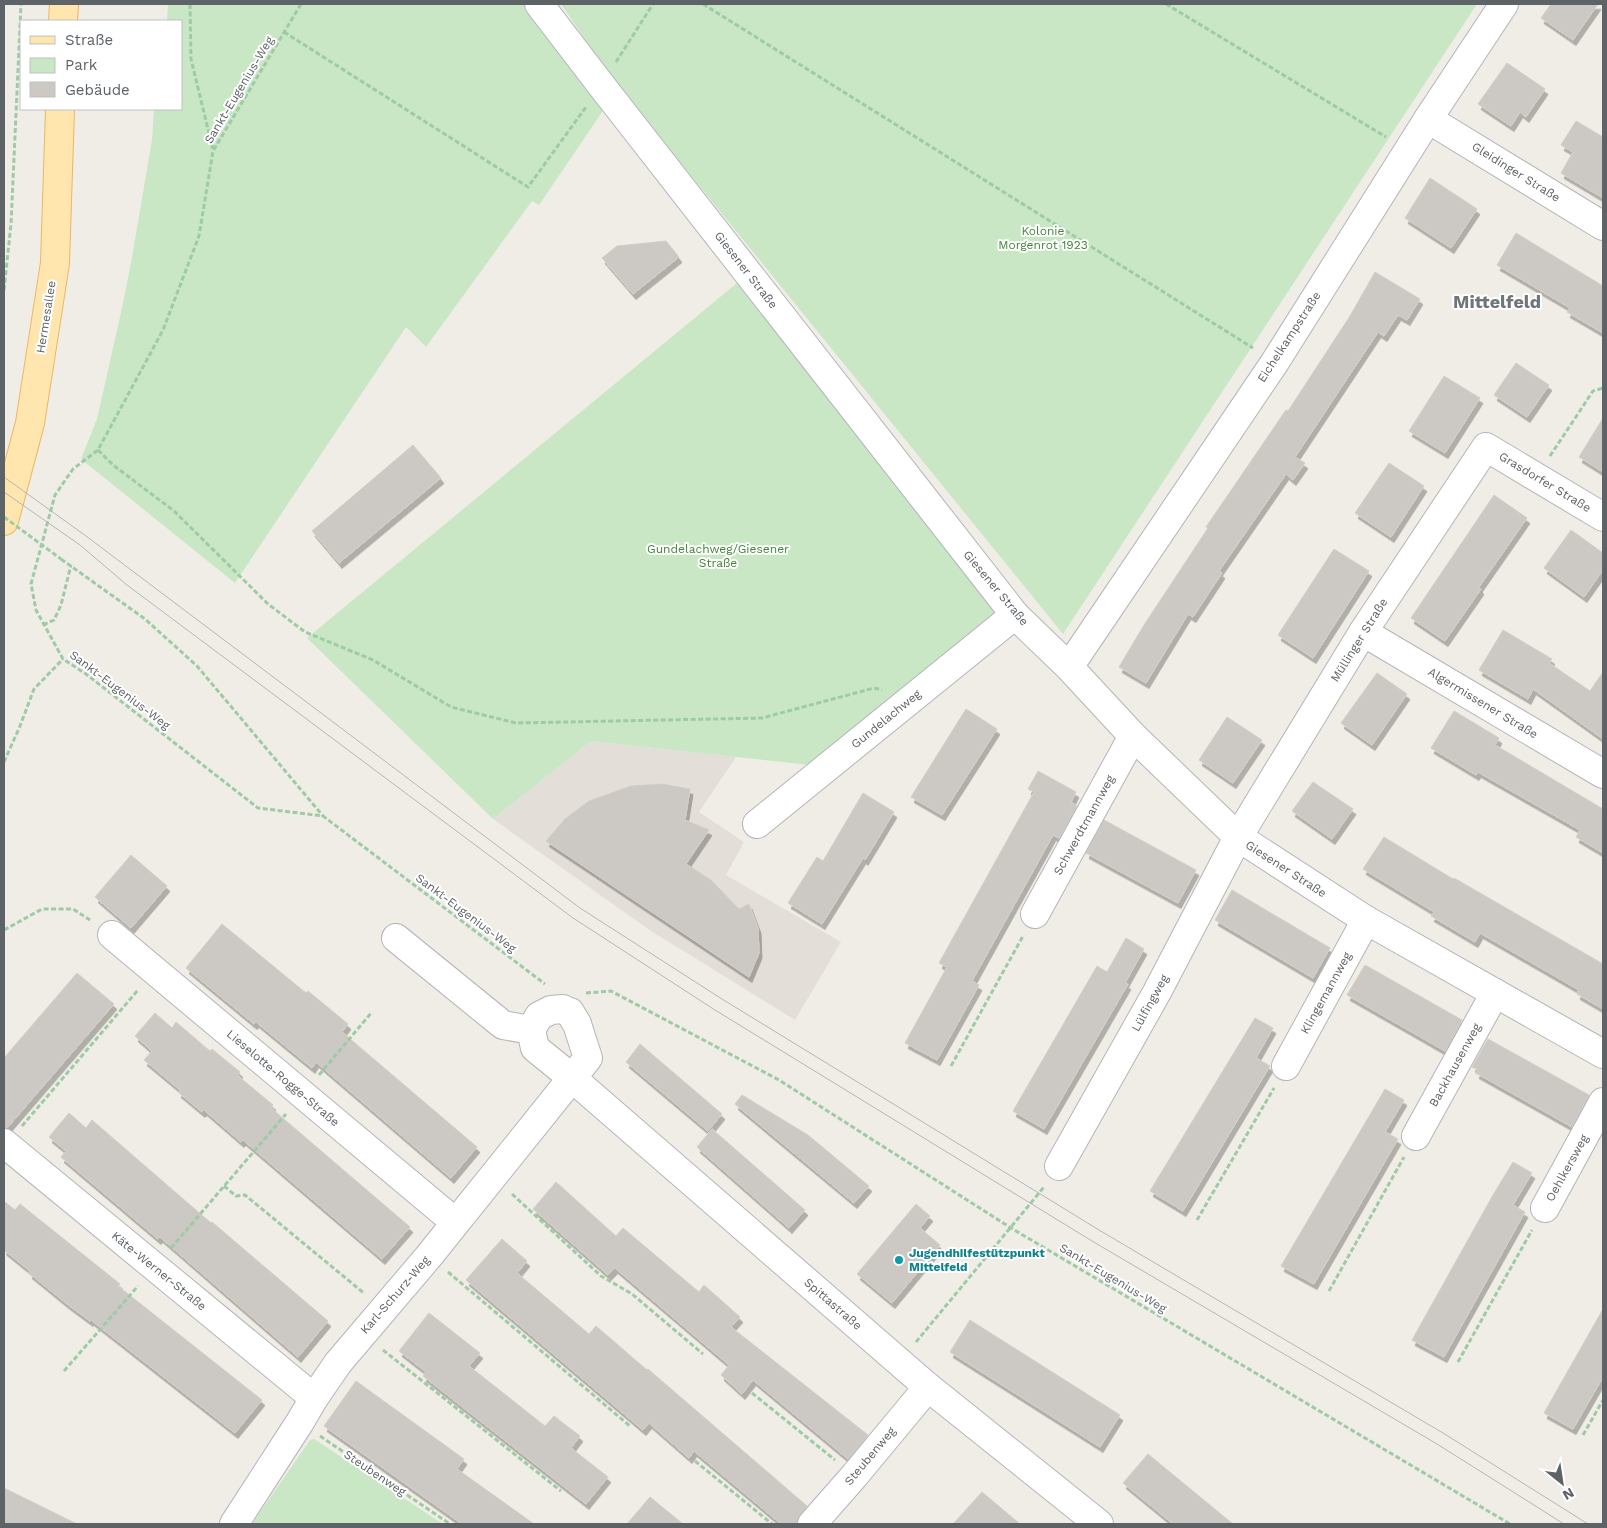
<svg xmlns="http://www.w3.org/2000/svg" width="1607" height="1528" viewBox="0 0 1607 1528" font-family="'Work Sans',sans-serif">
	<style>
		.education { fill: #e3ded8 }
		.green { fill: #c9e7c4 }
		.building { fill: #ccc8c4; stroke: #d5cec5; filter: url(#shadow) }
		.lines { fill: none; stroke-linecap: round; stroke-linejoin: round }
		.minor-casing { stroke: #b2b5b9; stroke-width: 30 }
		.major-casing { stroke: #efb460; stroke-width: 30 }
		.path { stroke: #9ecba5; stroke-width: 3; stroke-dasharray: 5 2.5; stroke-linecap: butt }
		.minor { stroke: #fff; stroke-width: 28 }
		.major { stroke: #fee6ae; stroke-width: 28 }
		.tram { stroke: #b5b6b7; stroke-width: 1 }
		.path-bridge { stroke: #9ecba5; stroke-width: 3; stroke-dasharray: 5 2.5; stroke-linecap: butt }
		.culture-dot { fill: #0f9aa8; stroke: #fff; stroke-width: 2 }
		.labels { text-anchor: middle; stroke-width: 4; stroke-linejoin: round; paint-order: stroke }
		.street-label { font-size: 12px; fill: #5e6367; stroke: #fff }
		.park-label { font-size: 12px; fill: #3e8537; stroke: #fff }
		.culture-label { font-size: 12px; font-weight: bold; fill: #0d838f; stroke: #fff; text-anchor: start }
		.district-label { font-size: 18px; font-weight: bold; fill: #6f7579; stroke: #fff }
	</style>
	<defs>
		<filter id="shadow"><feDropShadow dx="3" dy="5.5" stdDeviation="0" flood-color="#0004"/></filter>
	</defs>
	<rect width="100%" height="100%" fill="#f0ede7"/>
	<path class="education" d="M 591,741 L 736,757 L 699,812 L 744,842 L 726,875 L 841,942 L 795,1020 L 651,931 L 493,819 Z"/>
	<g class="green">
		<path d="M 168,4 L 539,4 L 611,99 L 539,205 L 532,201 L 426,347 L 406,327 L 235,583 L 81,459 L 97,419 L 122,308 L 131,263 L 152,140 L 154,109 L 181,109 L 181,21 L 167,21 Z"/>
		<path d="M 561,4 L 1477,4 L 1063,634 L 607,72 Z"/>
		<path d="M 748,274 L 1015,615 L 828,767 L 591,741 L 493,819 L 307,638 Z"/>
		<path d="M 314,1439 L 443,1524 L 252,1524 L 310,1440 Z"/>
	</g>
	<g class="building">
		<path d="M 1551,4 L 1598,4 L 1573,40 L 1541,18 Z"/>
		<path d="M 1507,63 L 1545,89 L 1526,117 L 1520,112 L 1511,126 L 1478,104 Z"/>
		<path d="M 1576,121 L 1603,137 L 1603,198 L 1561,173 L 1573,152 L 1561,145 Z"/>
		<path d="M 1430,178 L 1477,209 L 1451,248 L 1405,218 Z"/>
		<path d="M 1516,233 L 1603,286 L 1603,333 L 1567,312 L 1570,308 L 1497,265 Z"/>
		<path d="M 666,241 L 679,257 L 633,294 L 602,258 L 617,246 Z"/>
		<path d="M 1375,272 L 1420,299 L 1407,320 L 1398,315 L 1384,336 L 1378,332 L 1295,457 L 1305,463 L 1293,480 L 1286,474 L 1219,571 L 1222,573 L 1193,617 L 1188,614 L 1146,683 L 1119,667 L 1144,625 L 1208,528 L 1206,527 L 1286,410 L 1288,411 L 1350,316 Z"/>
		<path d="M 1516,363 L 1549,385 L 1527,417 L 1494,395 Z"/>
		<path d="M 1444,376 L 1480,398 L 1445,453 L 1409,431 Z"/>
		<path d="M 1603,418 L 1603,472 L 1579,457 Z"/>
		<path d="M 413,445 L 441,478 L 339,563 L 312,531 Z"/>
		<path d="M 1389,463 L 1424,486 L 1391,537 L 1355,513 Z"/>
		<path d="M 1494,495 L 1527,518 L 1479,587 L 1481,589 L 1445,641 L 1411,618 Z"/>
		<path d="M 1571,530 L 1603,553 L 1603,570 L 1584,597 L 1544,568 Z"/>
		<path d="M 1334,549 L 1369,571 L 1313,658 L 1278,635 Z"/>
		<path d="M 1503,630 L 1552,659 L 1549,663 L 1590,691 L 1603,672 L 1603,739 L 1533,689 L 1528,699 L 1479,670 Z"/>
		<path d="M 1377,673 L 1407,694 L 1372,745 L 1341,723 Z"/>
		<path d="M 966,709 L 997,729 L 942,815 L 911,797 Z"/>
		<path d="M 1454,711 L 1499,738 L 1495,745 L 1603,809 L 1603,853 L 1576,837 L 1580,830 L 1478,772 L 1476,775 L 1431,748 Z"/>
		<path d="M 1227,717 L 1262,740 L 1233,783 L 1199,760 Z"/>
		<path d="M 1038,771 L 1076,792 L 1071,802 L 1077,806 L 1059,838 L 1053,835 L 972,981 L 979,985 L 937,1060 L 905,1043 L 947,967 L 939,963 L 1034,792 L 1028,789 Z"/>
		<path d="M 1313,782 L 1353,809 L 1332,839 L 1292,811 Z"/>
		<path d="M 662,784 L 690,789 L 685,820 L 709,830 L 686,864 L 711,880 L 739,909 L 749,904 L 758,928 L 759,953 L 749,977 L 546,841 L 565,819 L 589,801 L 631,786 Z"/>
		<path d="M 863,793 L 894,812 L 865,860 L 863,858 L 822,924 L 788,903 L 817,857 L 823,861 Z"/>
		<path d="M 1104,820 L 1196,870 L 1178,903 L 1086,853 Z"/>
		<path d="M 1384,837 L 1453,879 L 1454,878 L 1603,964 L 1603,1009 L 1577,994 L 1579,990 L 1480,933 L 1475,942 L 1431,916 L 1434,912 L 1363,869 Z"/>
		<path d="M 131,855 L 167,886 L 131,928 L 95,897 Z"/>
		<path d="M 1232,890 L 1330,948 L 1313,978 L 1215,920 Z"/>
		<path d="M 222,924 L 306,993 L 308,991 L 348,1024 L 342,1032 L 477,1147 L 451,1178 L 316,1062 L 312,1068 L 256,1022 L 254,1024 L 186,968 Z"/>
		<path d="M 1126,938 L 1144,949 L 1125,983 L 1128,984 L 1044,1129 L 1013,1111 L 1097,966 L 1107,972 Z"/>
		<path d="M 1365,965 L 1462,1020 L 1445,1051 L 1347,995 Z"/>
		<path d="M 77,973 L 114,1004 L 7,1128 L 4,1128 L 4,1058 Z"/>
		<path d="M 155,1013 L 172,1028 L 176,1022 L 210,1051 L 212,1049 L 240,1072 L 237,1075 L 273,1105 L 271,1108 L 410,1227 L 382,1259 L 243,1140 L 241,1142 L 204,1110 L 202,1112 L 178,1092 L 180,1090 L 144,1060 L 152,1051 L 135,1036 Z"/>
		<path d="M 1255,1018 L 1273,1028 L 1256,1058 L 1270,1066 L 1183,1211 L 1150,1191 Z"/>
		<path d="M 1488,1039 L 1589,1095 L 1572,1127 L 1476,1073 L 1478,1070 L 1472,1067 Z"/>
		<path d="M 640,1044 L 722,1114 L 708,1131 L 626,1062 Z"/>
		<path d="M 1385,1089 L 1404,1100 L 1385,1132 L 1398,1139 L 1314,1284 L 1281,1266 Z"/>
		<path d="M 742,1095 L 808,1135 L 869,1186 L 854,1203 L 735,1104 Z"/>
		<path d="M 69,1113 L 86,1128 L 92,1120 L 211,1223 L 212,1222 L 328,1321 L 298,1357 L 160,1237 L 158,1239 L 61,1157 L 66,1151 L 49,1137 Z"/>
		<path d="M 712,1129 L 805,1210 L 789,1228 L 697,1147 Z"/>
		<path d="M 1513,1162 L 1532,1173 L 1513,1205 L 1525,1212 L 1444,1357 L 1412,1340 L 1493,1195 Z"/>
		<path d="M 556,1182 L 616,1236 L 623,1228 L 699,1292 L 704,1285 L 740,1317 L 731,1327 L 868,1435 L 848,1459 L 753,1380 L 742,1394 L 721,1375 L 729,1365 L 615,1268 L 608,1275 L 533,1209 Z"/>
		<path d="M 4,1201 L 15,1210 L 20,1204 L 120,1284 L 118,1286 L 262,1400 L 235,1433 L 91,1320 L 90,1321 L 67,1304 L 29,1273 L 30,1271 L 4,1250 Z"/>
		<path d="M 916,1204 L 930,1216 L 920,1228 L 940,1245 L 892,1303 L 857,1274 Z"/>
		<path d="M 502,1239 L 527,1261 L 517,1273 L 589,1334 L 596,1326 L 647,1370 L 648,1369 L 807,1506 L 800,1514 L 796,1524 L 781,1524 L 694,1451 L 689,1458 L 649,1423 L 643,1430 L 466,1280 Z"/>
		<path d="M 1603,1309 L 1603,1377 L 1573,1429 L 1544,1413 Z"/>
		<path d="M 429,1313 L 480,1353 L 469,1366 L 545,1426 L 554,1416 L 580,1436 L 571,1448 L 608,1477 L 586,1504 L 423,1376 L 426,1372 L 399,1351 Z"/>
		<path d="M 970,1320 L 1120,1415 L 1100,1447 L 950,1352 Z"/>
		<path d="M 356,1381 L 464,1459 L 457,1469 L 534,1524 L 462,1524 L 324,1426 Z"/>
		<path d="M 1148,1454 L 1233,1524 L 1173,1524 L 1123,1483 Z"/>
		<path d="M 4,1488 L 77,1524 L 4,1524 Z"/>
		<path d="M 982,1492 L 1020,1524 L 953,1524 Z"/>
		<path d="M 650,1497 L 683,1524 L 627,1524 Z"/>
	</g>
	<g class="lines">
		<defs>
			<g id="minor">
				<path d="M 539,4 L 601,85 L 1015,615 L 1069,667 L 1133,736 L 1238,837 L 1366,920 L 1603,1054"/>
				<path d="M 1428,119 L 1603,226"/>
				<path d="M 1363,632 L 1603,774"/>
				<path d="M 1069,667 L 1275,362 L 1428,119 L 1504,4"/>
				<path d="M 757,824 L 1015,615"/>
				<path d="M 1035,914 L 1133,736"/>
				<path d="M 112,935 L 455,1222"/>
				<path d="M 396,938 L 503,1025 L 531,1030"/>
				<path d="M 577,1024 L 570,1013 L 563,1009 L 551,1010 L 539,1016 L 531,1030 L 535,1048 L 572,1078 L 928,1387 L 1099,1524"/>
				<path d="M 1286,1066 L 1366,920"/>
				<path d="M 1416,1136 L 1495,993"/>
				<path d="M 4,1143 L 314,1398"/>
				<path d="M 1059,1166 L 1157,992 L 1238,837 L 1363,632 L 1486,447 L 1603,517"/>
				<path d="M 1545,1208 L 1603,1102"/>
				<path d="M 234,1524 L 300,1422 L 314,1398 L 338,1363 L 429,1256 L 588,1058 L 577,1024 L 570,1012"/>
				<path d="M 812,1524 L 855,1475 L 928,1387"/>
			</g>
			<g id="major">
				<path d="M 63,21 L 64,4"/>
				<path d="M 4,521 L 30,423 L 55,263 L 60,109"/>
			</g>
		</defs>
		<use href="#minor" class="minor-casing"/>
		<use href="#major" class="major-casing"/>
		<g class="path">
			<path d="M 190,4 L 191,59 L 213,150"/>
			<path d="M 301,4 L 213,151 L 199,236 L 163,330 L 98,450 L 73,469 L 55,495 L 31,584 L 36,610 L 63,659 L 86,674 L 258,808 L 323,816 L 545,984"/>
			<path d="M 703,4 L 1253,348"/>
			<path d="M 1166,4 L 1386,137"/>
			<path d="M 284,32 L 528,187 L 586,107"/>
			<path d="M 616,62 L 653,4"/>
			<path d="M 4,290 L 11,224 L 21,4"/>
			<path d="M 98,450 L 113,465 L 174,511 L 268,604 L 305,632 L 373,660 L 451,707 L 516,723 L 762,718 L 874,688 L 882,690"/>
			<path d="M 1550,456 L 1593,391 L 1603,388"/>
			<path d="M 61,559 L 145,619 L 197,666 L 323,816"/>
			<path d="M 43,625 L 54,620 L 61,605 L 71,565"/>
			<path d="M 4,762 L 20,726 L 34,689 L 63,659"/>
			<path d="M 4,930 L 42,909 L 73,909 L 90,920"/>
			<path d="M 586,993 L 611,991 L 779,1080 L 1011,1228 L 1510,1524"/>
			<path d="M 951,1066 L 1023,936"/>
			<path d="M 319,1075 L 372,1012"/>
			<path d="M 22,1126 L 138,990"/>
			<path d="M 224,1186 L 236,1196 L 245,1195 L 365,1294"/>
			<path d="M 512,1194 L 601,1276 L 632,1294 L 703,1354"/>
			<path d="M 1197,1220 L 1274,1088"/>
			<path d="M 171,1248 L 286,1114"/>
			<path d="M 448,1272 L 631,1427"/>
			<path d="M 1329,1291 L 1404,1157"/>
			<path d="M 916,1342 L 1044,1187"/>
			<path d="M 383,1350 L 561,1491"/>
			<path d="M 1458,1362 L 1532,1230"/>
			<path d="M 64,1371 L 138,1286"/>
			<path d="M 752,1393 L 835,1460"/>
			<path d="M 1583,1435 L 1603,1400"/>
			<path d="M 320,1436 L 450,1524"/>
			<path d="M 695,1461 L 772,1524"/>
		</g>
		<use href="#minor" class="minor"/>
		<use href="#major" class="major"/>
		<g class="tram">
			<path d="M 4,477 L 86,536 L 580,908 L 722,999 L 1099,1230 L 1443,1433 L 1588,1524"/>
			<path d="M 4,492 L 80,545 L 127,585 L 573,918 L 715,1010 L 1092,1241 L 1437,1444 L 1564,1524"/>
		</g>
		<path class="path-bridge" d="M 4,517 L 61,559"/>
	</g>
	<circle class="culture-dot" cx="899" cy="1260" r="5"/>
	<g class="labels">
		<g class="street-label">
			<text transform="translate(239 90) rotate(-59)" y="4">Sankt-Eugenius-Weg</text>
			<text transform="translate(1516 172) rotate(32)" y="4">Gleidinger Straße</text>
			<text transform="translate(746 270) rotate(52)" y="4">Giesener Straße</text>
			<text transform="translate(46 317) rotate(-81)" y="4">Hermesallee</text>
			<text transform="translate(1289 337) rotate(-57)" y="4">Eichelkampstraße</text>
			<text transform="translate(1545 482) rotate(31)" y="4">Grasdorfer Straße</text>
			<text transform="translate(996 588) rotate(50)" y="4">Giesener Straße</text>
			<text transform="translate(1359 640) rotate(-58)" y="4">Müllinger Straße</text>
			<text transform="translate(120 690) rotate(37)" y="4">Sankt-Eugenius-Weg</text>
			<text transform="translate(1483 703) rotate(31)" y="4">Algermissener Straße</text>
			<text transform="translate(886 719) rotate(-39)" y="4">Gundelachweg</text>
			<text transform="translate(1084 825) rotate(-61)" y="4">Schwerdtmannweg</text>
			<text transform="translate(1286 869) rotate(33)" y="4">Giesener Straße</text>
			<text transform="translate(466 913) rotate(37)" y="4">Sankt-Eugenius-Weg</text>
			<text transform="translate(1326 993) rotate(-61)" y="4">Klingemannweg</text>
			<text transform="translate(1150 1003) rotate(-61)" y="4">Lülfingweg</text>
			<text transform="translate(1455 1065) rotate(-61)" y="4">Backhausenweg</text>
			<text transform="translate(283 1078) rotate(40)" y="4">Lieselotte-Rogge-Straße</text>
			<text transform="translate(1567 1168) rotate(-61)" y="4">Oehlkersweg</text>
			<text transform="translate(159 1271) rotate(39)" y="4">Käte-Werner-Straße</text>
			<text transform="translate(1113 1278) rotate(31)" y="4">Sankt-Eugenius-Weg</text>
			<text transform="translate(395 1295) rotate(-49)" y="4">Karl-Schurz-Weg</text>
			<text transform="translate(833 1304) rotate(41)" y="4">Spittastraße</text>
			<text transform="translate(870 1456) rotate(-50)" y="4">Steubenweg</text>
			<text transform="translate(375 1473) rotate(34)" y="4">Steubenweg</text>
		</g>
		<g class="park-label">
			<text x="1043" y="235">Kolonie<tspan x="1043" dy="14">Morgenrot 1923</tspan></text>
			<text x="718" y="553">Gundelachweg/Giesener<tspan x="718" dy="14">Straße</tspan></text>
		</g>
		<g class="culture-label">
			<text x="909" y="1257">Jugendhilfestützpunkt<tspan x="909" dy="14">Mittelfeld</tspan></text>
		</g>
		<g class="district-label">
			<text x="1497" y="308">Mittelfeld</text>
		</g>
	</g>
	<rect width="1607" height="1528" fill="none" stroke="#5e6367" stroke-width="10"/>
	<rect x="20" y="20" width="162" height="90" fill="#ffffff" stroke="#bfc1c2"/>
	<rect x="30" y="36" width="25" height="8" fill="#fee6ae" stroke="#bfc1c2"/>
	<text x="65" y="45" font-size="15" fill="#5e6367">Straße</text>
	<rect x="30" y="58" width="25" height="15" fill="#c9e7c4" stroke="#bfc1c2"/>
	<text x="65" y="70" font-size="15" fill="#5e6367">Park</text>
	<rect x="30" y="82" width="25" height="15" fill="#ccc8c4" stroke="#bfc1c2"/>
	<text x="65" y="95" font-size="15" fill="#5e6367">Gebäude</text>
	<g transform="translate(1562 1483) rotate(150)" stroke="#ffffff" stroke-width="4" paint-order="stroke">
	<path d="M0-4L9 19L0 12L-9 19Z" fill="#5e6367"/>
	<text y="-8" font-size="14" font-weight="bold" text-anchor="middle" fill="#5e6367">N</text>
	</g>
</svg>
